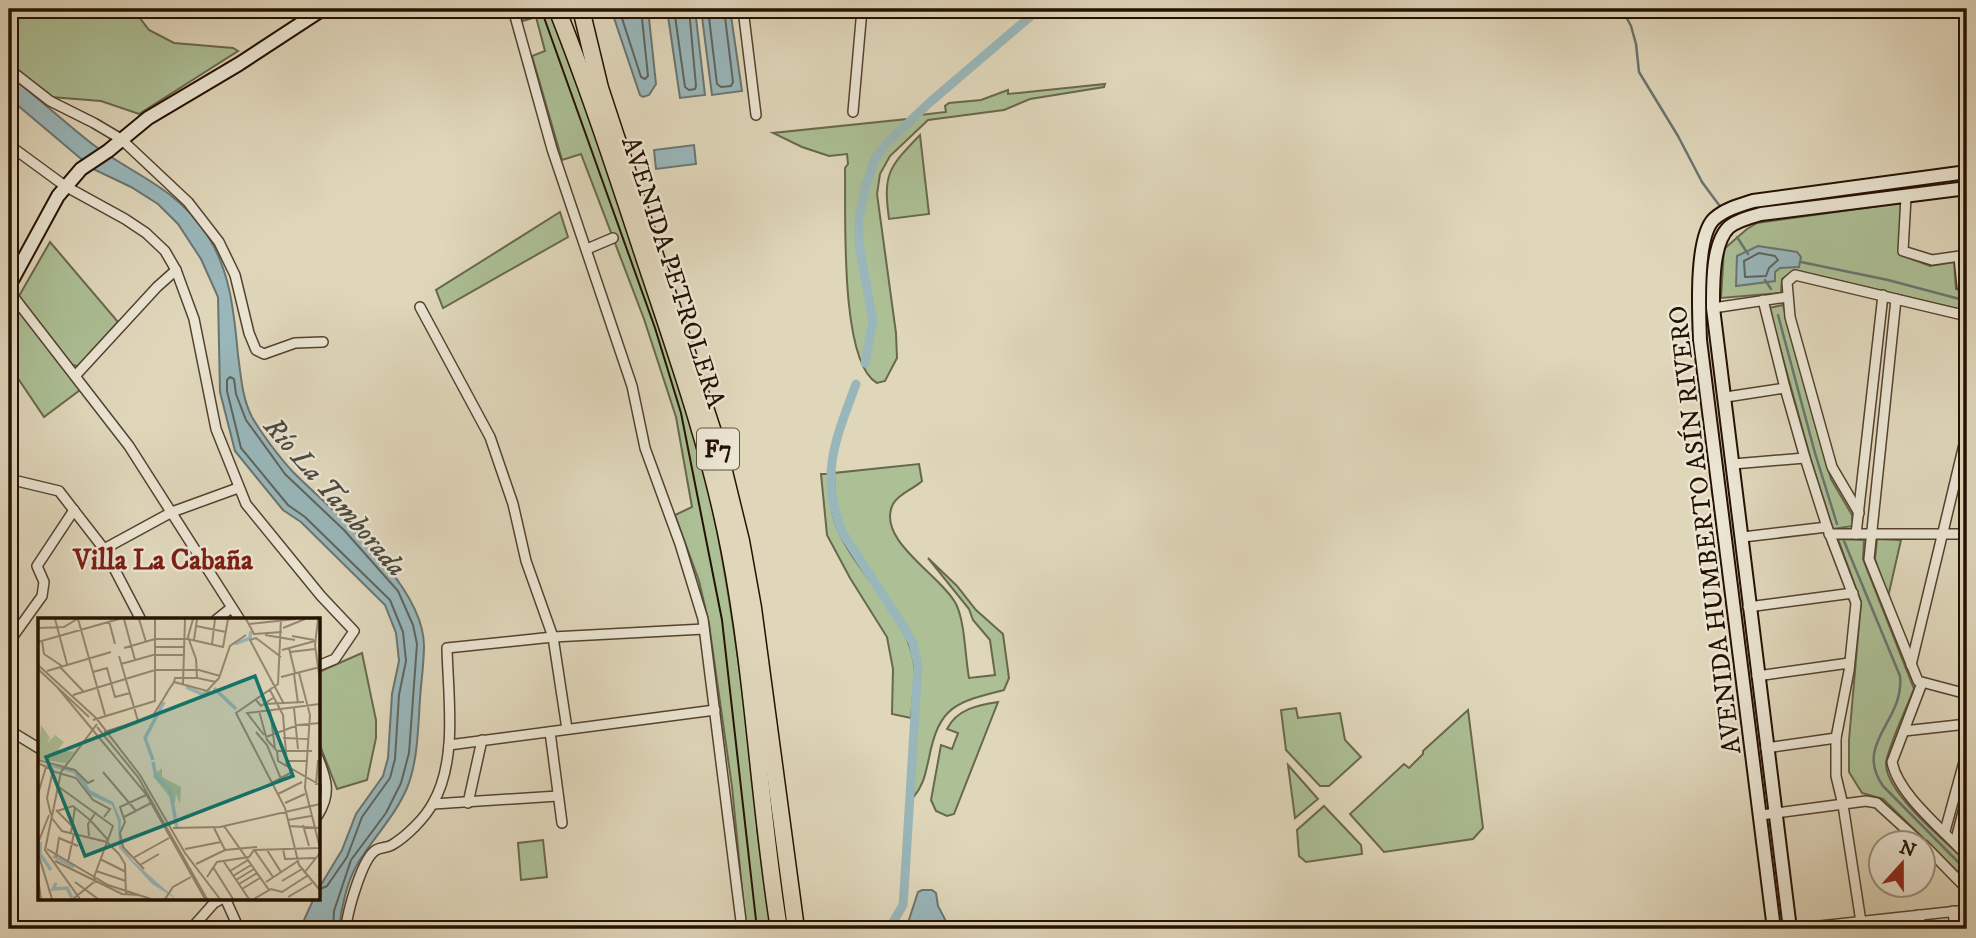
<svg xmlns="http://www.w3.org/2000/svg" width="1976" height="938" viewBox="0 0 1976 938" font-family="'IM FELL DW Pica',serif">
	<style>
		.green { fill: #acbf95; stroke: #68684c; stroke-width: 2 }
		.water { fill: #99b7bb; stroke: #6a7571; stroke-width: 2 }
		.lines { fill: none; stroke-linecap: round; stroke-linejoin: round }
		.shore { stroke: #5e645e; stroke-width: 2 }
		.stream { stroke: #6a7571; stroke-width: 2.5 }
		.canal { stroke: #99b7bb; stroke-width: 9 }
		.street-casing { stroke: #534230; stroke-width: 12 }
		.secondary-casing { stroke: #241102; stroke-width: 16 }
		.highway-casing { stroke: #241102; stroke-width: 19 }
		.street { stroke: #ebe5d3; stroke-width: 9 }
		.secondary { stroke: #ebe5d3; stroke-width: 12 }
		.highway { stroke: #e0d7bb; stroke-width: 16 }
		.tram { stroke: #241102; stroke-width: 2 }
		.labels { text-anchor: middle; stroke-width: 5; stroke-linejoin: round; paint-order: stroke }
		.shield { fill: #ebe5d3; stroke: #605141; stroke-width: 2 }
		.shield-label { font-size: 24px; font-weight: bold; fill: #241102 }
		.street-label { font-size: 26px; fill: #241102; stroke: #ebe5d3 }
		.water-label { font-size: 28px; font-style: italic; fill: #4d4b43; stroke: #ebe5d3 }
		.neighbourhood-label { font-size: 28px; font-weight: bold; fill: #7a1f14; stroke: #ebe5d3 }
		.inset-river { fill: none; stroke: #99b7bb; stroke-width: 3.5 }
		.inset-road { fill: none; stroke: #958871; stroke-width: 2 }
		.view { fill: #0f766e; fill-opacity: 0.15; stroke: #0f766e; stroke-width: 3.5 }
		.inset-edge { fill: none; stroke: #241102; stroke-width: 3.5 }
	</style>
	<rect width="100%" height="100%" fill="#e0d7bb"/>
	<filter id="stains"><feTurbulence type="fractalNoise" baseFrequency=".00286" numOctaves="4"/><feColorMatrix values="0 0 0 0 .2 0 0 0 0 .09 0 0 0 0 .02 0 0 0 .5 -.17"/></filter>
	<radialGradient id="worn" r=".72"><stop offset=".6" stop-color="#630" stop-opacity="0"/><stop offset="1" stop-color="#630" stop-opacity=".3"/></radialGradient>
	<g class="green">
		<path d="M 9,9 L 133,9 L 149,30 L 174,43 L 233,48 L 238,51 L 139,114 L 101,101 L 51,97 L 9,64 Z"/>
		<path d="M 520,9 L 548,9 C 584,101 616,194 647,288 C 671,360 696,431 712,506 C 733,607 745,711 758,814 L 757,829 L 771,929 L 746,929 L 732,787 L 709,624 L 699,581 L 675,515 L 692,507 L 676,417 L 644,319 L 581,154 L 562,160 L 532,56 L 545,51 L 536,17 L 523,21 Z"/>
		<path d="M 1105,84 L 1104,87 L 1030,99 L 1004,110 L 928,120 L 890,156 L 880,174 L 877,194 L 896,333 L 897,358 L 885,381 L 877,383 C 839,362 846,211 845,168 L 848,164 L 847,154 L 829,156 L 802,147 L 773,133 L 917,118 L 920,115 L 946,112 L 945,106 L 949,103 L 981,100 L 1008,90 L 1008,94 Z"/>
		<path d="M 920,135 L 929,214 L 889,219 C 883,174 888,168 920,135 Z"/>
		<path d="M 1901,203 L 1899,254 L 1930,266 L 1954,262 L 1956,289 L 1967,292 L 1967,311 L 1795,270 L 1782,279 L 1781,293 L 1721,298 L 1724,249 L 1747,229 L 1757,223 Z"/>
		<path d="M 560,212 L 568,237 L 443,308 L 436,290 Z"/>
		<path d="M 50,242 L 118,322 L 78,366 L 72,365 L 19,296 Z"/>
		<path d="M 1783,305 L 1831,479 L 1852,515 L 1853,526 L 1833,529 L 1811,460 L 1769,308 Z"/>
		<path d="M 14,309 L 20,311 L 80,390 L 44,417 L 9,365 L 9,315 Z"/>
		<path d="M 919,464 L 922,481 C 914,489 899,493 893,504 C 875,540 942,576 956,604 C 965,622 965,656 969,678 L 995,675 L 990,640 L 973,620 L 969,609 L 928,558 L 957,586 L 976,610 L 1003,634 L 1009,678 L 1004,690 C 956,702 939,706 929,758 C 925,775 924,784 913,798 L 920,663 C 907,608 858,569 839,517 C 834,504 835,487 834,473 Z"/>
		<path d="M 821,474 L 828,474 C 829,490 830,507 835,523 C 852,570 908,615 914,664 C 916,681 912,701 911,718 L 892,714 L 893,669 L 887,637 L 850,578 L 827,535 Z"/>
		<path d="M 1838,539 L 1864,540 L 1863,559 L 1914,689 C 1909,701 1885,755 1886,764 C 1886,793 1946,842 1967,862 L 1967,881 L 1883,799 L 1862,793 L 1849,772 L 1849,740 L 1861,602 Z"/>
		<path d="M 1877,539 L 1901,540 L 1888,597 L 1875,559 Z"/>
		<path d="M 362,653 L 376,720 L 376,738 L 367,780 L 337,789 L 319,743 L 319,672 Z"/>
		<path d="M 998,702 L 954,814 L 947,816 L 936,811 L 931,800 L 941,745 L 952,749 L 958,733 L 947,729 C 957,709 978,705 998,702 Z"/>
		<path d="M 1296,708 L 1298,718 L 1340,713 L 1345,740 L 1361,757 L 1329,786 L 1320,786 L 1286,750 L 1281,710 Z"/>
		<path d="M 1468,710 L 1483,828 L 1473,839 L 1384,852 L 1350,814 L 1404,764 L 1409,768 L 1423,754 L 1423,751 Z"/>
		<path d="M 1288,765 L 1318,799 L 1295,818 Z"/>
		<path d="M 1324,806 L 1361,845 L 1362,854 L 1306,862 L 1299,856 L 1297,830 Z"/>
		<path d="M 543,840 L 547,877 L 521,880 L 518,843 Z"/>
	</g>
	<g class="water">
		<path d="M 611,9 L 648,9 L 656,84 L 649,95 L 643,97 L 640,95 Z"/>
		<path d="M 667,9 L 695,9 L 705,95 L 680,98 Z"/>
		<path d="M 701,9 L 730,9 L 742,91 L 712,95 Z"/>
		<path d="M 9,75 C 37,97 63,121 91,143 C 130,173 173,186 203,229 C 230,266 234,311 238,355 C 241,376 242,398 252,417 C 261,433 280,458 293,472 C 334,513 424,584 424,646 C 424,664 421,682 420,699 C 418,728 418,761 407,788 C 395,816 374,837 358,863 C 347,881 341,909 339,929 L 304,929 L 304,920 L 314,898 L 318,898 L 319,888 L 342,850 L 356,814 L 383,776 L 388,758 L 392,694 L 399,661 L 396,633 L 385,605 L 301,522 L 283,510 L 235,451 L 220,392 L 218,297 L 201,259 L 178,224 L 158,204 L 131,187 L 93,169 L 9,98 Z"/>
		<path d="M 694,145 L 696,164 L 656,169 L 654,150 Z"/>
		<path d="M 1758,246 L 1797,252 L 1801,257 L 1799,267 L 1780,268 L 1775,272 L 1775,281 L 1736,286 L 1737,256 Z"/>
		<path d="M 922,890 L 932,890 L 936,893 L 938,906 L 950,929 L 906,929 L 918,892 Z"/>
	</g>
	<g class="lines">
		<g class="shore">
			<path d="M 619,9 L 641,77 L 645,79 L 648,76 L 641,9"/>
			<path d="M 674,9 L 685,87 L 689,90 L 695,89 L 696,86 L 689,9"/>
			<path d="M 708,9 L 717,84 L 721,87 L 731,86 L 733,82 L 724,9"/>
			<path d="M 1759,253 L 1775,256 L 1778,260 L 1769,268 L 1766,276 L 1745,277 L 1744,261 Z"/>
			<path d="M 318,890 L 327,886 L 347,857 L 362,817 L 390,778 L 395,759 L 399,695 L 406,661 L 403,632 L 390,600 L 305,517 L 288,505 L 241,448 L 227,391 L 227,380 L 230,377 L 234,379 L 236,394 L 246,420 L 285,474 L 344,530 L 398,591 L 413,625 L 417,644 L 409,753 L 401,783 L 386,813 L 351,860 L 334,911 L 333,929"/>
		</g>
		<g class="stream">
			<path d="M 1622,9 L 1631,26 L 1636,44 L 1639,72 L 1678,136 L 1702,182 L 1719,205"/>
			<path d="M 1737,237 L 1748,254"/>
			<path d="M 1801,262 L 1888,280 L 1967,301"/>
			<path d="M 1765,280 L 1771,289"/>
			<path d="M 1778,315 L 1815,453 L 1837,524"/>
			<path d="M 1844,541 L 1900,676 C 1905,721 1853,743 1883,786 L 1967,871"/>
		</g>
		<g class="canal">
			<path d="M 865,363 L 873,321 L 859,245 L 859,217 L 865,188 L 875,159 L 885,145 L 929,103 L 1039,9"/>
			<path d="M 856,384 C 836,439 819,473 842,532 L 903,626 L 913,643 L 918,665 L 904,892 L 903,905 L 889,929"/>
		</g>
		<defs>
			<g id="street">
				<path d="M 513,9 L 552,149 L 632,386 L 645,448 L 680,544 L 703,619 L 742,929"/>
				<path d="M 743,9 L 756,115"/>
				<path d="M 9,69 L 50,101 L 94,123 L 121,139 L 188,202 L 219,242 L 235,275 L 249,333 L 256,350 L 264,354 L 295,343 L 323,342"/>
				<path d="M 853,112 L 862,9"/>
				<path d="M 9,125 L 9,127"/>
				<path d="M 9,145 L 65,186 L 125,219 L 146,233 L 165,251 L 176,270 L 194,319 L 216,429 L 246,504 L 321,596 L 354,631 L 335,659 L 318,666"/>
				<path d="M 1906,197 L 1903,251 L 1932,260 L 1967,255"/>
				<path d="M 587,249 L 613,238"/>
				<path d="M 1959,257 L 1962,286 L 1967,287"/>
				<path d="M 9,291 L 129,446 L 240,620"/>
				<path d="M 1896,299 L 1869,559 L 1918,681 L 1967,694"/>
				<path d="M 1763,300 L 1785,388 L 1805,458 L 1827,527 L 1856,603 L 1849,671 L 1836,738 L 1836,776 L 1843,805 L 1861,922"/>
				<path d="M 420,307 L 490,437 L 513,504 L 526,561 L 553,637 L 567,729"/>
				<path d="M 1713,308 L 1787,297"/>
				<path d="M 76,375 L 157,287 L 176,270"/>
				<path d="M 1726,397 L 1785,388"/>
				<path d="M 1733,464 L 1805,458"/>
				<path d="M 9,479 L 59,491 L 104,549 L 141,620"/>
				<path d="M 1859,513 L 1832,467 L 1790,317 L 1787,282 L 1795,275 L 1967,316"/>
				<path d="M 1829,534 L 1967,534"/>
				<path d="M 1856,534 L 1883,295"/>
				<path d="M 1743,537 L 1827,527"/>
				<path d="M 104,549 L 172,512 L 238,488"/>
				<path d="M 1748,607 L 1853,593"/>
				<path d="M 216,620 L 231,608"/>
				<path d="M 9,642 L 42,596 L 44,582 L 37,566 L 74,510"/>
				<path d="M 1911,665 L 1967,432"/>
				<path d="M 1757,676 L 1849,663"/>
				<path d="M 1922,683 L 1892,762 C 1898,795 1945,831 1967,856"/>
				<path d="M 9,730 L 40,749"/>
				<path d="M 1904,731 L 1967,724"/>
				<path d="M 550,732 L 562,823"/>
				<path d="M 449,745 L 715,710"/>
				<path d="M 1766,748 L 1836,738"/>
				<path d="M 318,758 C 327,780 331,794 318,815"/>
				<path d="M 468,803 L 482,740"/>
				<path d="M 433,804 L 558,796"/>
				<path d="M 1761,815 L 1866,801 L 1877,803 L 1922,844"/>
				<path d="M 1945,831 L 1967,751"/>
				<path d="M 1955,843 L 1967,796"/>
				<path d="M 1924,845 L 1967,889"/>
				<path d="M 225,898 L 239,929"/>
				<path d="M 1953,911 L 1955,929"/>
				<path d="M 1919,915 L 1921,929"/>
				<path d="M 191,929 L 214,903 L 223,898"/>
				<path d="M 346,929 C 347,913 362,858 376,850 C 381,847 387,848 392,845 C 407,836 425,818 433,803 C 458,760 448,696 447,648 L 553,637 L 704,629"/>
				<path d="M 1792,929 L 1967,910"/>
			</g>
			<g id="secondary">
				<path d="M 9,286 L 58,196 L 81,169 L 108,151 L 148,118 L 239,64 L 323,9"/>
				<path d="M 1774,929 L 1700,340 C 1699,314 1695,237 1714,219 C 1725,209 1740,205 1753,201 L 1967,172"/>
				<path d="M 1790,929 L 1713,308 C 1713,286 1712,243 1729,227 C 1738,220 1750,217 1761,214 L 1967,188"/>
			</g>
			<g id="highway">
				<path d="M 557,9 C 590,92 618,178 646,263 C 678,358 711,453 730,552 C 754,677 759,804 779,929"/>
				<path d="M 581,9 L 600,88 L 718,447 L 741,541 L 753,608 L 796,929"/>
			</g>
		</defs>
		<use href="#street" class="street-casing"/>
		<use href="#secondary" class="secondary-casing"/>
		<use href="#highway" class="highway-casing"/>
		<use href="#street" class="street"/>
		<use href="#secondary" class="secondary"/>
		<use href="#highway" class="highway"/>
		<path class="tram" d="M 541,9 L 655,328 L 681,413 L 722,620 L 757,929"/>
	</g>
	<g class="labels">
		<rect class="shield" x="697" y="428.5" width="42" height="41" rx="5"/>
		<g class="shield-label">
			<text x="718" y="457">F7</text>
		</g>
		<g class="street-label">
			<text transform="translate(674 272) rotate(72)" y="9">AVENIDA PETROLERA</text>
			<text transform="translate(1704 530) rotate(-97)" y="9">AVENIDA HUMBERTO ASÍN RIVERO</text>
		</g>
		<g class="water-label">
			<text transform="translate(336 496) rotate(49)" y="10">Río La Tamborada</text>
		</g>
		<g class="neighbourhood-label">
			<text x="163" y="569">Villa La Cabaña</text>
		</g>
	</g>
	<g transform="translate(38 618)">
		<rect width="282" height="282" fill="#e0d7bb"/>
		<path d="M 3,107 L 12,120 L 9,126 L 17,117 L 26,124 L 20,132 L 36,134 L 28,145 L 0,141 ZM 124,150 L 124,159 L 143,169 L 142,186 L 138,176 L 137,186 L 115,158 Z" fill="#acbf95"/>
		<path d="M 0,145 L 32,151 L 44,158 L 52,172 L 75,184 L 83,202 L 82,221 L 94,242 L 138,281 L 114,266 L 81,230 L 80,203 L 74,187 L 52,177 L 36,155 Z" fill="#99b7bb"/>
		<path class="inset-river" d="M 197,26 L 212,20 L 213,13M 148,69 L 164,76 L 172,72M 176,70 L 198,91M 115,142 L 107,120 L 126,84M 115,144 L 118,159 L 132,172 L 139,210M 2,224 L 2,236 L 13,252M 15,238 L 36,249M 18,265 L 15,271 L 29,270 L 34,280"/>
		<path class="inset-road" d="M 17,1 L 29,46M 40,1 L 67,97M 86,1 L 97,42M 101,1 L 108,24M 155,1 L 150,19 L 158,41 L 159,60 L 178,64M 208,1 L 216,16 L 244,14M 243,1 L 240,66 L 198,95 L 247,190 L 261,247 L 281,271M 280,1 L 277,27 L 282,63M 71,3 L 77,26M 211,6 L 258,1M 158,8 L 188,14M 0,10 L 26,9 L 39,1M 245,10 L 267,1M 227,17 L 257,22M 254,18 L 276,22M 156,22 L 159,1M 4,23 L 6,36 L 24,48M 0,24 L 81,1M 174,26 L 177,1M 117,29 L 146,29M 86,30 L 117,21 L 150,21 L 185,29 L 190,1M 251,30 L 257,55M 244,32 L 277,23M 252,34 L 277,31M 81,38 L 100,103M 243,39 L 218,20 L 212,22 L 246,86M 83,46 L 115,37 L 146,37M 0,47 L 58,100 L 102,157 L 147,235 L 182,281M 22,49 L 45,73M 0,51 L 51,99M 9,53 L 73,34M 55,54 L 69,50 L 77,79 L 92,75M 261,55 L 272,97 L 267,170 L 282,230M 256,56 L 260,85M 243,59 L 282,49M 136,64 L 137,60 L 158,60M 145,66 L 147,1M 19,69 L 108,176 L 167,281M 232,72 L 245,97 L 249,148M 128,76 L 136,64 L 169,73 L 181,60 L 192,28 L 208,17M 35,77 L 117,52 L 161,52 L 182,58M 218,82 L 223,88 L 235,80M 226,86 L 266,84M 256,90 L 260,131M 232,92 L 237,131M 221,93 L 229,122 L 239,133 L 274,133M 55,102 L 117,83 L 117,1M 59,109 L 100,159 L 169,281M 66,114 L 114,99 L 129,75M 218,114 L 229,127 L 243,161M 226,117 L 209,95 L 282,86M 228,119 L 260,107 L 282,105M 245,120 L 271,121M 239,133 L 240,143 L 282,167M 0,142 L 37,152 L 50,165 L 56,162M 248,143 L 270,143M 0,145 L 15,152 L 9,180 L 13,197M 14,153 L 38,160 L 55,182 L 72,191 L 66,199M 65,154 L 98,193M 234,165 L 254,154M 278,167 L 280,142M 21,169 L 75,208 L 56,259 L 58,265M 0,176 L 8,149M 240,176 L 264,164M 247,185 L 267,176M 18,192 L 34,208M 19,193 L 35,188 L 52,202M 13,199 L 24,213 L 69,224 L 81,236 L 87,246 L 88,277M 86,199 L 113,185M 52,202 L 70,222M 250,202 L 273,198M 265,207 L 271,228M 186,208 L 231,272M 251,208 L 282,210M 135,210 L 182,209 L 282,186M 176,210 L 187,232M 33,215 L 37,190M 51,218 L 50,206 L 58,194M 0,225 L 11,197M 9,231 L 70,267 L 113,281M 147,231 L 183,224M 245,231 L 247,241 L 277,240M 229,232 L 243,254M 217,233 L 235,259M 0,235 L 14,281M 18,239 L 21,220 L 40,228M 95,240 L 131,220M 62,241 L 88,254M 17,243 L 84,276 L 101,277M 30,244 L 36,215M 186,244 L 211,281M 158,246 L 187,232 L 219,229M 102,247 L 121,236M 175,249 L 195,281M 106,251 L 85,229 L 82,215 L 87,204 L 82,189 L 108,177M 58,253 L 88,263M 192,253 L 210,242M 266,255 L 282,235M 195,258 L 213,247M 169,259 L 179,244 L 211,239 L 216,232 L 281,230M 0,260 L 3,281M 198,262 L 216,251M 244,263 L 264,251M 37,264 L 60,281M 228,264 L 260,243M 201,266 L 219,255M 204,271 L 222,260M 250,279 L 274,265M 35,281 L 56,264M 42,281 L 7,232 L 23,154 L 59,106M 127,281 L 135,269 L 153,259M 216,281 L 233,271 L 244,274 L 269,258"/>
		<path class="view" d="M 217,58 L 255,158 L 47,238 L 8,139 Z"/>
		<rect width="282" height="282" class="inset-edge"/>
	</g>
	<rect width="1976" height="938" fill="none" stroke="#e0d7bb" stroke-width="35"/>
	<rect x="10" y="10" width="1955" height="917" fill="none" stroke="#241102" stroke-width="3.5"/>
	<rect x="18" y="18" width="1941" height="903" fill="none" stroke="#241102" stroke-width="2"/>
	<g transform="translate(1902 864) rotate(21)"><circle r="33" fill="#ebe5d3" stroke="#9b907f" stroke-width="2"/>
	<path d="M0-5L12 26L0 18L-12 26Z" fill="#8f2418"/>
	<text y="-10" font-size="19" font-weight="bold" text-anchor="middle" fill="#241102">N</text>
	</g>
	<rect width="100%" height="100%" filter="url(#stains)"/>
	<rect width="100%" height="100%" fill="url(#worn)"/>
</svg>
